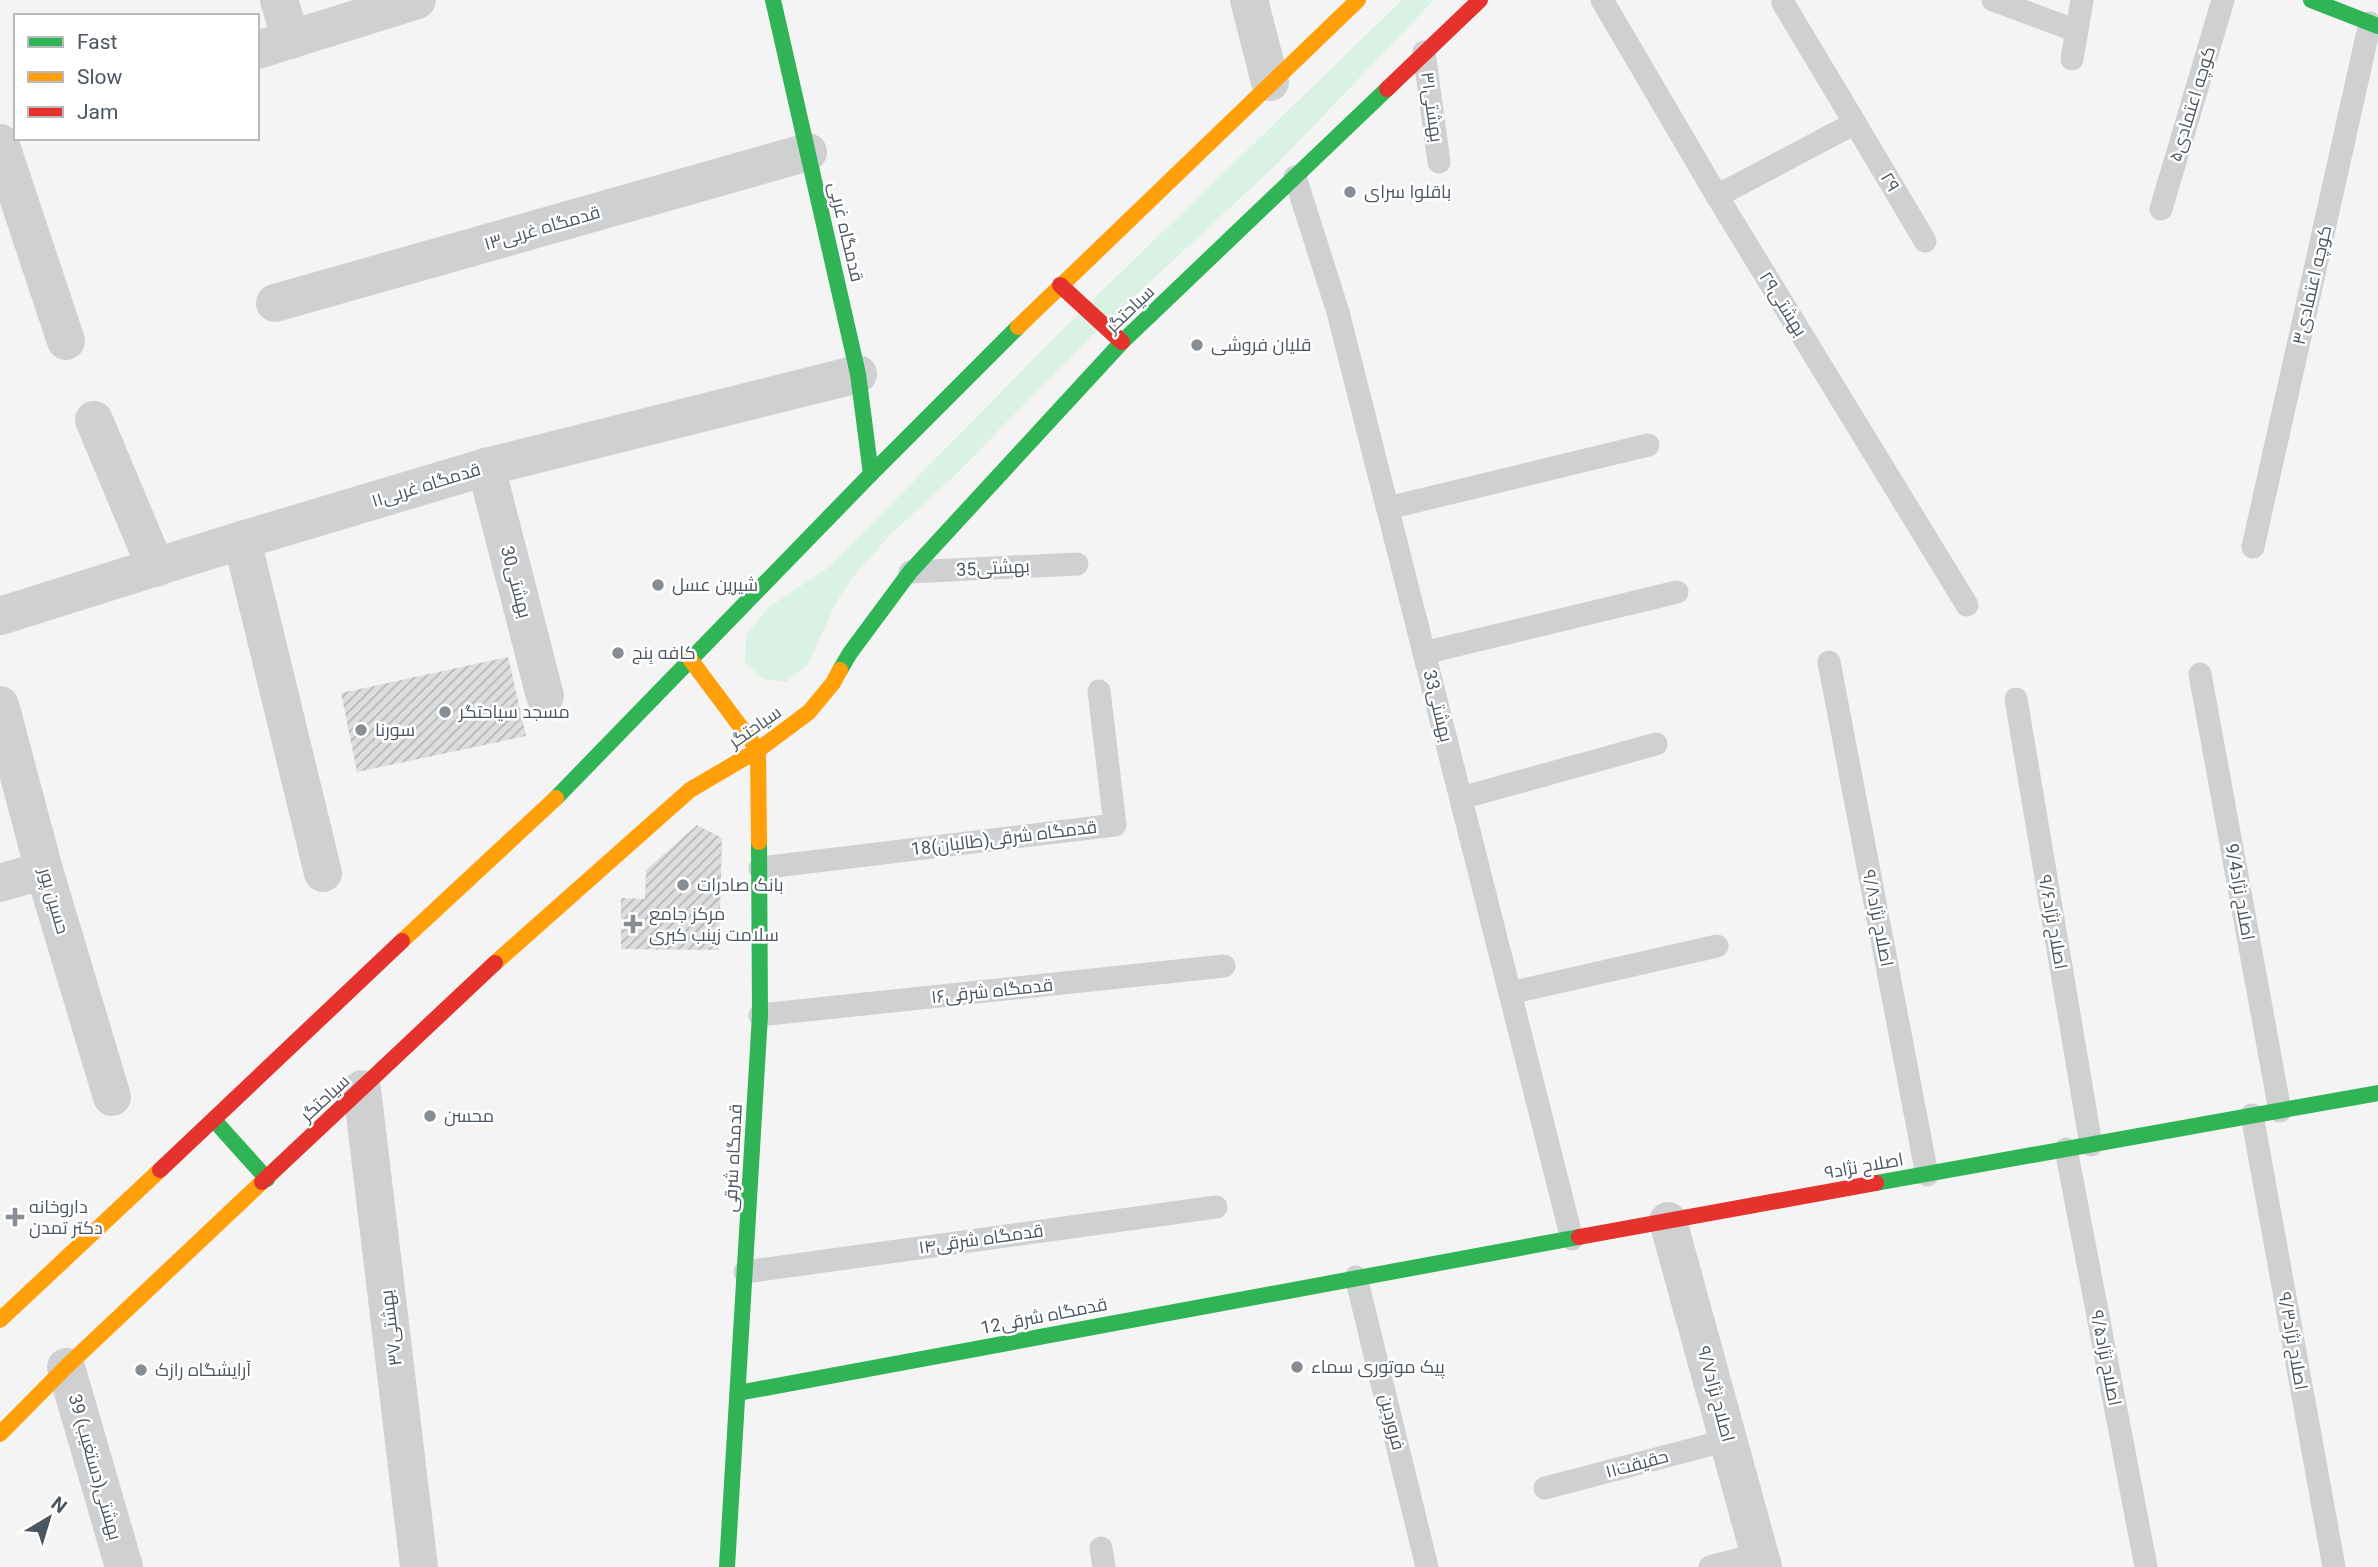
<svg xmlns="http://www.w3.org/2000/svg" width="2378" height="1567" viewBox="0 0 2378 1567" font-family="Roboto,Cairo,sans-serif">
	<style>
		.grass { fill: #d9f2e3 }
		.building { fill: url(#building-hatch) }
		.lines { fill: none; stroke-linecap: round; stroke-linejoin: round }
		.lane { stroke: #ced0d2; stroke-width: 23 }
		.street { stroke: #ced0d2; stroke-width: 38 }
		.fast { stroke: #30b455; stroke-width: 16 }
		.slow { stroke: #ff9f0a; stroke-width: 16 }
		.jam { stroke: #e5322d; stroke-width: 16 }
		.poi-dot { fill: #868d94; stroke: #fff; stroke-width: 2.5 }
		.labels { text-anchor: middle; stroke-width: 5; stroke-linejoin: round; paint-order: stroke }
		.street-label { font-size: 18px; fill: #4a5661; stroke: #fff }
		.poi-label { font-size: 18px; fill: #4a5661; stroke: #fff; text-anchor: start }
	</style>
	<defs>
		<pattern id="building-hatch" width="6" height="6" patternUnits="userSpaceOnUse" patternTransform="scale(1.75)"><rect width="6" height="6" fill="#ddddde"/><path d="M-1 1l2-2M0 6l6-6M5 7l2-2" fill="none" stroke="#b5b6b7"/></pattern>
	</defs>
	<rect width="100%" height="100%" fill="#f4f4f4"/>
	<path class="grass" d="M 1402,0 L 1434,0 L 1277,164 L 1099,329 L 953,477 L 891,534 L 852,578 L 837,601 L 808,664 L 786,682 L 764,679 L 745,662 L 746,635 L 769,607 L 829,567 L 1081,311 Z"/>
	<g class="building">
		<path d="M 508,657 L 526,736 L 357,772 L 341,693 Z"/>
		<path d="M 697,825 L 722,838 L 719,950 L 621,949 L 621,898 L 645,899 L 646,870 Z"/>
	</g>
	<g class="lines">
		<g class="lane">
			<path d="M 1602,0 L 1717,196 L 1967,605"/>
			<path d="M 1993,0 L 2077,31"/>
			<path d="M 1424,52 L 1439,162"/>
			<path d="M 2072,59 L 2082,0"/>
			<path d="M 1855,123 L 1925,241"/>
			<path d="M 1295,177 L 1338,312 L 1572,1239"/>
			<path d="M 1717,196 L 1855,123 L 1783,3"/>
			<path d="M 2161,209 L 2223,0"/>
			<path d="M 1388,508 L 1648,445"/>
			<path d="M 2253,547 L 2370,23"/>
			<path d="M 910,572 L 1077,564"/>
			<path d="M 1424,653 L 1677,592"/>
			<path d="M 1829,662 L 1927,1175"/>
			<path d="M 2200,674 L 2280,1111"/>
			<path d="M 2016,699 L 2091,1145"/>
			<path d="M 1461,798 L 1656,744"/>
			<path d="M 760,868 L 1115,825 L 1099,691"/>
			<path d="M 1510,993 L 1717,946"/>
			<path d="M 760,1015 L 1224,966"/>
			<path d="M 2252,1115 L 2334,1567"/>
			<path d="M 2066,1149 L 2146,1567"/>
			<path d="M 745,1272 L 1216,1207"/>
			<path d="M 1356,1277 L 1427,1567"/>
			<path d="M 1545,1488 L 1728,1440"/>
			<path d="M 1101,1548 L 1104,1567"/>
			<path d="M 1710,1567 L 1760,1554"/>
		</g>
		<g class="street">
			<path d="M 279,0 L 291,40"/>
			<path d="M 1249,0 L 1270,82"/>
			<path d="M 257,50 L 417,0"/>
			<path d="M 0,143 L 66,341"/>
			<path d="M 275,303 L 808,152"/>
			<path d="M 94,420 L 156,568"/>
			<path d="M 486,467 L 545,696"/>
			<path d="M 242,540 L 323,873"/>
			<path d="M 0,616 L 242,540 L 486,467 L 858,374"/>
			<path d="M 0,705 L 44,870 L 112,1097"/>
			<path d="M 0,883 L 44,870"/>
			<path d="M 362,1089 L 419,1567"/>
			<path d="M 1668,1221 L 1763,1567"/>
			<path d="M 66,1367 L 124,1567"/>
		</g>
		<g class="fast">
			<path d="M 773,0 L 858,374 L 871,474"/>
			<path d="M 2311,0 L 2378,26"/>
			<path d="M 840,670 L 850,653 L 910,572 L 1122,342 L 1387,89"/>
			<path d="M 556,798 L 871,474 L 1018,327"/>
			<path d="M 214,1120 L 267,1179"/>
			<path d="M 1876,1183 L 2378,1093"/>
			<path d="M 738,1393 L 1579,1237"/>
			<path d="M 727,1567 L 760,1015 L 759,842"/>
		</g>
		<g class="slow">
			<path d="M 1018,327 L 1358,0"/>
			<path d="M 690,659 L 758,750"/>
			<path d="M 758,750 L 759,842"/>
			<path d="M 402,941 L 556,798"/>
			<path d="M 495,963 L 690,790 L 758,750 L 809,712 L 833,683 L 840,670"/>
			<path d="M 0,1320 L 160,1170"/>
			<path d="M 0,1434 L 66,1367 L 262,1182"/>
		</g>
		<g class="jam">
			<path d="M 1387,89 L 1480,0"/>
			<path d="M 1060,285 L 1122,342"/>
			<path d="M 160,1170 L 402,941"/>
			<path d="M 262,1182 L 495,963"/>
			<path d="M 1579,1237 L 1876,1183"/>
		</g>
	</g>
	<g class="poi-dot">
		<circle cx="1350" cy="192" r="7"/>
		<circle cx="1197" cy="345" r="7"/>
		<circle cx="658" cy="585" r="7"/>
		<circle cx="618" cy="653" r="7"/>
		<circle cx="445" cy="712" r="7"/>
		<circle cx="361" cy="730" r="7"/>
		<circle cx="683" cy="885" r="7"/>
		<path d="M629.5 913.5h7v7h7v7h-7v7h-7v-7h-7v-7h7z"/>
		<circle cx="430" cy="1116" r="7"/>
		<path d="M11.5 1206.5h7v7h7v7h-7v7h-7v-7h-7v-7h7z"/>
		<circle cx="1297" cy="1367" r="7"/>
		<circle cx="141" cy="1370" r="7"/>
	</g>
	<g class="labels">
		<g class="street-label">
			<text transform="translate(2192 104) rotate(-73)" y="6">کوچه اعتمادی۵</text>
			<text transform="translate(1432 107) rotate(82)" y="6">بهشتی۳۱</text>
			<text transform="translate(1890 182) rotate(59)" y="6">۲۹</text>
			<text transform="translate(542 228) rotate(-16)" y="6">قدمگاه غربی۱۳</text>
			<text transform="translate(846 232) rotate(77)" y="6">قدمگاه غربی</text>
			<text transform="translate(2312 285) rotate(-77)" y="6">کوچه اعتمادی۳</text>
			<text transform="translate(1783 304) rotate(58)" y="6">۲۹بهشتی</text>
			<text transform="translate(1130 309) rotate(-44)" y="6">سیاحتگر</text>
			<text transform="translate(426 485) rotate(-17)" y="6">قدمگاه غربی۱۱</text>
			<text transform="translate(993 568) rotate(-3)" y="6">بهشتی35</text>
			<text transform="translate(516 582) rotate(75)" y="6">30بهشتی</text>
			<text transform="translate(1438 706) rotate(76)" y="6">33بهشتی</text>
			<text transform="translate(755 727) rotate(-35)" y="6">سیاحتگر</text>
			<text transform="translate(1004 838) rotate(-7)" y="6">18قدمگاه شرقی(طالبان)</text>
			<text transform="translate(2240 892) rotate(80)" y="6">9/4اصلاح نژاد</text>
			<text transform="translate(54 901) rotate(74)" y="6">حسین پور</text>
			<text transform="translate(1878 918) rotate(79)" y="6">اصلاح نژاد۹/۸</text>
			<text transform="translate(2053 922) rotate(80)" y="6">اصلاح نژاد۹/۶</text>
			<text transform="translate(992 991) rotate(-6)" y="6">قدمگاه شرقی۱۶</text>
			<text transform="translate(325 1098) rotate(-43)" y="6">سیاحتگر</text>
			<text transform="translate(733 1158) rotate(-87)" y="6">قدمگاه شرقی</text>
			<text transform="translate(1864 1166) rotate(-10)" y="6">اصلاح نژاد۹</text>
			<text transform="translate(981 1239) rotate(-8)" y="6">قدمگاه شرقی۱۴</text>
			<text transform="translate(1044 1316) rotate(-11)" y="6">12قدمگاه شرقی</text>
			<text transform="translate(391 1328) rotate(-97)" y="6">بهشتی۳۷</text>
			<text transform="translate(2293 1341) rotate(80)" y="6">اصلاح نژاد۹/۳</text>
			<text transform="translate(2106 1358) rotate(79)" y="6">اصلاح نژاد۹/۵</text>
			<text transform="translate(1716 1394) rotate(75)" y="6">اصلاح نژاد۹/۷</text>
			<text transform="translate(1392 1422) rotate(76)" y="6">فروردین</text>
			<text transform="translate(1637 1464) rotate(-15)" y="6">حقیقت۱۱</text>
			<text transform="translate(95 1467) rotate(74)" y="6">39 بهشتی(دستغیب)</text>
		</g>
		<g class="poi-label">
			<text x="1364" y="198">باقلوا سرای</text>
			<text x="1211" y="351">قلیان فروشی</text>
			<text x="672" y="591">شیرین عسل</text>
			<text x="632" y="659">کافه بِنج</text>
			<text x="459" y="718">مسجد سیاحتگر</text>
			<text x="375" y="736">سورنا</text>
			<text x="697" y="891">بانک صادرات</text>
			<text x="649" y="920">مرکز جامع<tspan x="649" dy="21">سلامت زینب کبری</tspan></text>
			<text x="444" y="1122">محسن</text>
			<text x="29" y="1213">داروخانه<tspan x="29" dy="21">دکتر تمدن</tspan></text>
			<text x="1311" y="1373">پیک موتوری سماء</text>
			<text x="155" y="1376">آرایشگاه رازک</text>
		</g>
	</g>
	<rect x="14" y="14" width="245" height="126" fill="#ffffff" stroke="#b7bbc0" stroke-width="2"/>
	<rect x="28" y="37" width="35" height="10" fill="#30b455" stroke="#b7bbc0" stroke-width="2"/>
	<text x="77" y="49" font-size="21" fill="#4a5661">Fast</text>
	<rect x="28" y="72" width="35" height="10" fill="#ff9f0a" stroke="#b7bbc0" stroke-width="2"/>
	<text x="77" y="84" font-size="21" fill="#4a5661">Slow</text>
	<rect x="28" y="107" width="35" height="10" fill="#e5322d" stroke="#b7bbc0" stroke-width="2"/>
	<text x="77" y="119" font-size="21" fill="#4a5661">Jam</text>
	<g transform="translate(49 1518) rotate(38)" stroke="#ffffff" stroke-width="5" paint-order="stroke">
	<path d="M0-5L12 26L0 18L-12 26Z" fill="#4a5661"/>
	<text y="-10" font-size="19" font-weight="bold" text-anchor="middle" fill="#4a5661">N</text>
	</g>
</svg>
